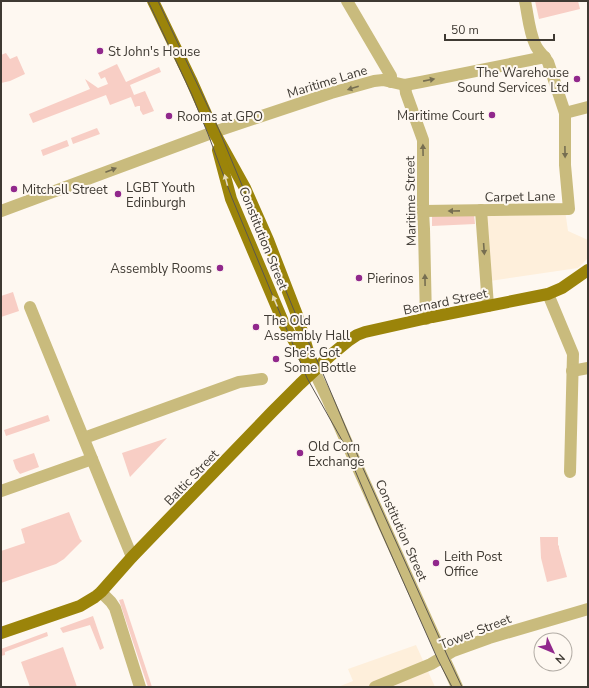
<svg xmlns="http://www.w3.org/2000/svg" width="589" height="688" viewBox="0 0 589 688" font-family="'Nunito Sans',sans-serif">
	<style>
		.built { fill: #feefdb }
		.green { fill: #f8cec5 }
		.lines { fill: none; stroke-linecap: round; stroke-linejoin: round }
		.minor { stroke: #c9bb7d; stroke-width: 12 }
		.major { stroke: #9b840a; stroke-width: 12 }
		.tram { stroke: #5b564f; stroke-width: 1 }
		.oneway { fill: #766e51 }
		.oneway2 { fill: #e5dbb7 }
		.poi-dot { fill: #91288c; stroke: #fef8f1; stroke-width: 1.5 }
		.labels { text-anchor: middle; stroke-width: 4; stroke-linejoin: round; paint-order: stroke }
		.poi-label { font-size: 13px; fill: #3f3a33; stroke: #fef8f1; text-anchor: start }
		.street-label { font-size: 13px; fill: #3f3a33; stroke: #fef8f1 }
	</style>
	<rect width="100%" height="100%" fill="#fef8f1"/>
	<g class="built">
		<path d="M 564,203 L 568,231 L 588,240 L 588,258 L 578,268 L 490,281 L 485,206 Z"/>
		<path d="M 416,645 L 435,687 L 338,687 L 353,681 L 348,669 Z"/>
	</g>
	<g class="green">
		<path d="M 535,1 L 578,1 L 580,9 L 539,19 Z"/>
		<path d="M 6,53 L 10,59 L 17,56 L 25,74 L 10,81 L 1,83 L 1,55 Z"/>
		<path d="M 117,64 L 126,82 L 159,67 L 161,72 L 130,85 L 134,95 L 145,91 L 154,111 L 143,115 L 140,110 L 140,106 L 138,106 L 135,107 L 131,97 L 110,105 L 106,95 L 33,123 L 29,114 L 90,89 L 85,79 L 98,88 L 108,84 L 105,77 L 101,79 L 98,73 Z"/>
		<path d="M 97,128 L 100,134 L 73,144 L 71,138 Z"/>
		<path d="M 67,140 L 69,146 L 43,156 L 41,150 Z"/>
		<path d="M 474,215 L 475,224 L 432,226 L 432,216 Z"/>
		<path d="M 13,292 L 19,311 L 1,317 L 1,296 Z"/>
		<path d="M 48,415 L 50,421 L 6,436 L 4,430 Z"/>
		<path d="M 167,438 L 130,477 L 122,453 Z"/>
		<path d="M 34,453 L 39,467 L 20,474 L 16,469 L 13,460 Z"/>
		<path d="M 69,512 L 80,539 L 82,541 L 64,559 L 56,564 L 1,583 L 1,551 L 25,543 L 21,529 Z"/>
		<path d="M 558,537 L 558,545 L 559,546 L 559,548 L 567,577 L 547,582 L 541,558 L 540,537 Z"/>
		<path d="M 123,599 L 152,687 L 148,687 L 119,600 Z"/>
		<path d="M 93,616 L 104,648 L 100,650 L 90,625 L 63,633 L 60,628 Z"/>
		<path d="M 47,632 L 48,636 L 5,652 L 5,655 L 1,656 L 1,649 Z"/>
		<path d="M 63,647 L 77,687 L 30,687 L 21,662 Z"/>
	</g>
	<g class="lines">
		<g class="minor">
			<path d="M 347,1 L 391,76 L 391,82"/>
			<path d="M 405,85 L 406,93 L 423,140 L 423,211 L 424,229 L 426,319"/>
			<path d="M 565,113 L 588,107"/>
			<path d="M 481,210 L 488,306"/>
			<path d="M 1,211 L 214,132 L 331,93 L 374,81 L 383,80 L 405,85 L 421,82 L 545,57"/>
			<path d="M 423,211 L 569,209 L 565,165 L 565,113 L 548,62 C 544,56 537,50 535,44 C 529,31 528,15 525,1"/>
			<path d="M 548,294 L 573,354 L 570,472"/>
			<path d="M 30,307 L 132,557"/>
			<path d="M 314,371 L 328,400 L 358,468 L 457,687"/>
			<path d="M 572,371 L 588,368"/>
			<path d="M 84,438 L 239,382 L 262,379"/>
			<path d="M 1,491 L 92,459"/>
			<path d="M 101,592 L 111,602 L 115,608 L 140,687"/>
			<path d="M 375,687 L 431,664 L 453,651 L 489,638 L 588,609"/>
		</g>
		<g class="major">
			<path d="M 153,1 L 191,80 L 214,132 L 245,188 L 268,240 L 297,315 L 314,371"/>
			<path d="M 218,150 L 231,199 L 284,324 L 297,346 L 306,360"/>
			<path d="M 1,633 L 80,606 L 95,597 L 101,592 L 132,557 L 272,412 L 300,384 L 331,355 L 348,341 L 357,335 L 365,332 L 432,317 L 548,294 L 562,288 L 588,270"/>
		</g>
		<g class="tram">
			<path d="M 148,1 L 192,95 L 208,134 L 232,198 L 307,378 L 343,442 L 379,527 L 438,660 L 452,687"/>
			<path d="M 158,1 L 219,130 L 296,315 L 321,369 L 362,466 L 447,655 L 462,687"/>
		</g>
	</g>
	<defs><path id="oneway-solid" d="M-6-.8H1V-3.2L6.5 0L1 3.2V.8H-6Z"/></defs>
	<g class="oneway">
		<use href="#oneway-solid" transform="translate(429 80) rotate(-11)"/>
		<use href="#oneway-solid" transform="translate(353 88) rotate(163)"/>
		<use href="#oneway-solid" transform="translate(423 150) rotate(-91)"/>
		<use href="#oneway-solid" transform="translate(565 152) rotate(89)"/>
		<use href="#oneway-solid" transform="translate(111 170) rotate(-21)"/>
		<use href="#oneway-solid" transform="translate(454 211) rotate(179)"/>
		<use href="#oneway-solid" transform="translate(484 249) rotate(86)"/>
		<use href="#oneway-solid" transform="translate(425 280) rotate(-91)"/>
	</g>
	<g class="oneway2">
		<use href="#oneway-solid" transform="translate(226 180) rotate(-105)"/>
		<use href="#oneway-solid" transform="translate(275 301) rotate(-113)"/>
	</g>
	<g class="poi-dot">
		<circle cx="100" cy="51" r="4"/>
		<circle cx="577" cy="79" r="4"/>
		<circle cx="492" cy="115" r="4"/>
		<circle cx="169" cy="116" r="4"/>
		<circle cx="14" cy="189" r="4"/>
		<circle cx="118" cy="194" r="4"/>
		<circle cx="220" cy="268" r="4"/>
		<circle cx="359" cy="278" r="4"/>
		<circle cx="256" cy="327" r="4"/>
		<circle cx="276" cy="359" r="4"/>
		<circle cx="300" cy="453" r="4"/>
		<circle cx="436" cy="563" r="4"/>
	</g>
	<g class="labels">
		<g class="poi-label">
			<text x="108" y="56">St John's House</text>
			<text x="569" y="77" text-anchor="end">The Warehouse<tspan x="569" dy="15">Sound Services Ltd</tspan></text>
			<text x="484" y="120" text-anchor="end">Maritime Court</text>
			<text x="177" y="121">Rooms at GPO</text>
			<text x="126" y="192">LGBT Youth<tspan x="126" dy="15">Edinburgh</tspan></text>
			<text x="22" y="194">Mitchell Street</text>
			<text x="212" y="273" text-anchor="end">Assembly Rooms</text>
			<text x="367" y="283">Pierinos</text>
			<text x="264" y="325">The Old<tspan x="264" dy="15">Assembly Hall</tspan></text>
			<text x="284" y="357">She's Got<tspan x="284" dy="15">Some Bottle</tspan></text>
			<text x="308" y="451">Old Corn<tspan x="308" dy="15">Exchange</tspan></text>
			<text x="444" y="561">Leith Post<tspan x="444" dy="15">Office</tspan></text>
		</g>
		<g class="street-label">
			<text transform="translate(327 81) rotate(-17)" y="5">Maritime Lane</text>
			<text transform="translate(520 196) rotate(-1)" y="5">Carpet Lane</text>
			<text transform="translate(410 201) rotate(-91)" y="5">Maritime Street</text>
			<text transform="translate(264 238) rotate(68)" y="5">Constitution Street</text>
			<text transform="translate(445 301) rotate(-12)" y="5">Bernard Street</text>
			<text transform="translate(191 477) rotate(-46)" y="5">Baltic Street</text>
			<text transform="translate(402 530) rotate(66)" y="5">Constitution Street</text>
			<text transform="translate(475 631) rotate(-21)" y="5">Tower Street</text>
		</g>
	</g>
	<rect width="589" height="688" fill="none" stroke="#3f3a33" stroke-width="4"/>
	<g transform="translate(553 652) rotate(134)"><circle r="19" fill="#fef8f1" stroke="#b2aca5"/>
	<path d="M0-3L7 15L0 10L-7 15Z" fill="#91288c"/>
	<text y="-6" font-size="11" font-weight="bold" text-anchor="middle" fill="#3f3a33">N</text>
	</g>
	<path d="M445 34v6h109v-6" fill="none" stroke="#3f3a33" stroke-width="2"/>
	<text x="451" y="34" font-size="12" fill="#3f3a33" stroke="#fef8f1" stroke-width="3" paint-order="stroke">50 m</text>
</svg>
